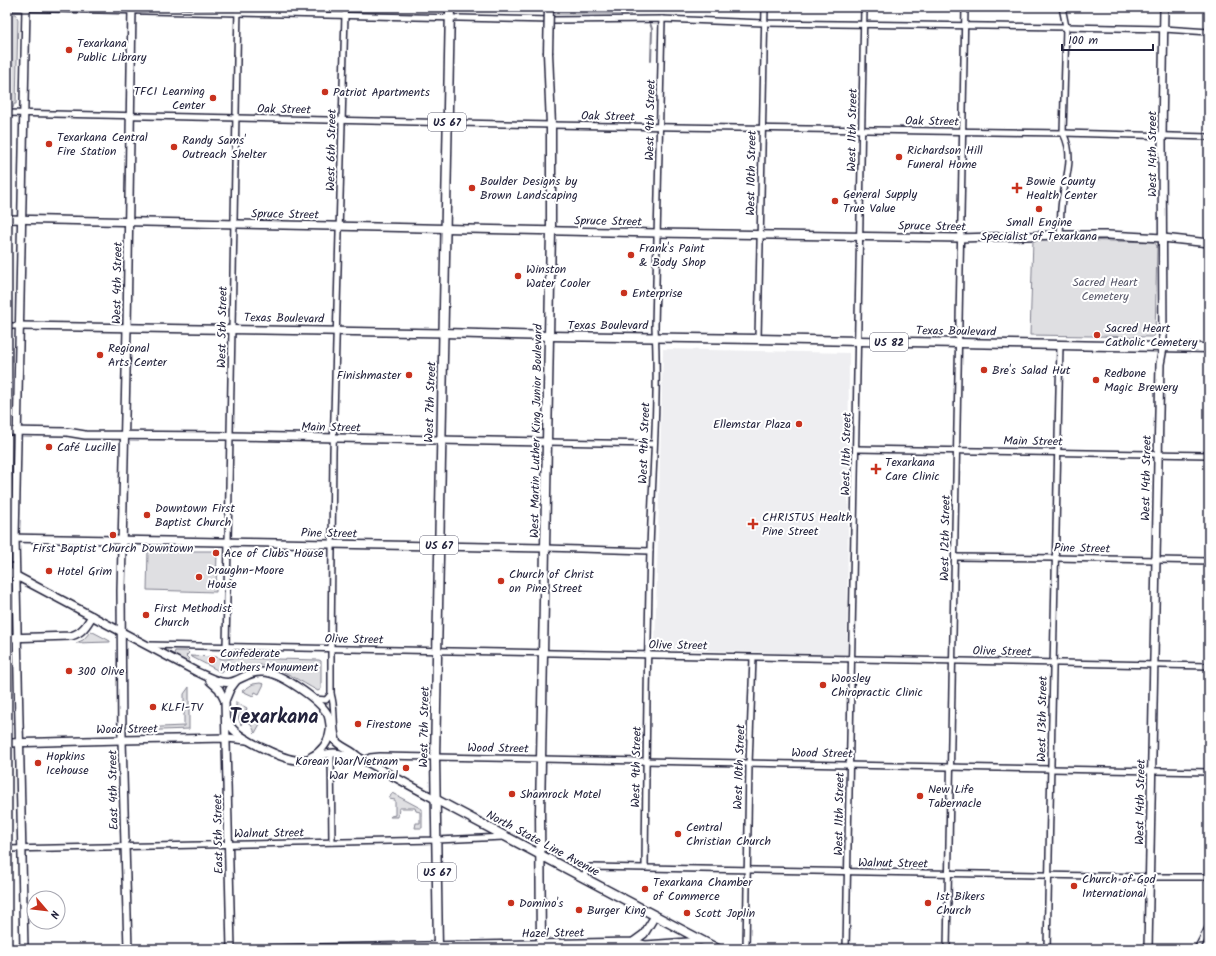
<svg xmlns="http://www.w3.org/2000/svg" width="1216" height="956" viewBox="0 0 1216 956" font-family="Kalam,sans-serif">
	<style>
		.built { fill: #eeeef1 }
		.green { fill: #dfdfe2; stroke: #80808e }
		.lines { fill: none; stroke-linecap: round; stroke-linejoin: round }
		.stream { stroke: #7a7a88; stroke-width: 2 }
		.street-casing { stroke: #22223b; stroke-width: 8 }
		.secondary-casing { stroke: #22223b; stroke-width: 10 }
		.primary-casing { stroke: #22223b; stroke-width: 11 }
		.street { stroke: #fff; stroke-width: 5 }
		.secondary { stroke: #fff; stroke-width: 7 }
		.primary { stroke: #fff; stroke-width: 8 }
		.primary-bridge-casing { stroke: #22223b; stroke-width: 11; stroke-linecap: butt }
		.primary-bridge { stroke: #fff; stroke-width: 8 }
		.poi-dot { fill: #c8321e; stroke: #fff; stroke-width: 1.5 }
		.labels { text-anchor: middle; stroke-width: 4; stroke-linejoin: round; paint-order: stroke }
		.shield { fill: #fff; stroke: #646476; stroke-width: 1 }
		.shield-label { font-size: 11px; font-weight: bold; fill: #22223b }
		.poi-label { font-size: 12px; fill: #22223b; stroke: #fff; text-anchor: start }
		.street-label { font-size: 12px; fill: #22223b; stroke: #fff }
		.park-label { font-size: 12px; fill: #5b5b6d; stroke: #fff }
		.town-label { font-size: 20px; font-weight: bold; fill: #22223b; stroke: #fff }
	</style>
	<rect width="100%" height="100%" fill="#fff"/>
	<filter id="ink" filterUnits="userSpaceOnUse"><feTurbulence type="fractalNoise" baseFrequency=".025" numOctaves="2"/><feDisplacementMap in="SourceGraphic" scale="8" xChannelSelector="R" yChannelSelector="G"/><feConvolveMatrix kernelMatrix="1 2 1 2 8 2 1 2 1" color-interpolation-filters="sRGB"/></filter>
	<g filter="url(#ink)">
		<path class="built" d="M 663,349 L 849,353 L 847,655 L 655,649 Z"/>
		<g class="green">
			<path d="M 555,7 L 620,7 L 631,14 L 555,14 Z"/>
			<path d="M 7,13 L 15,14 L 18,19 L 16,104 L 14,104 L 13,108 L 7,107 Z"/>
			<path d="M 1033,239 L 1154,242 L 1157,246 L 1155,335 L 1152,337 L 1030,335 Z"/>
			<path d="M 148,551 L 217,551 L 216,592 L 147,590 Z"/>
			<path d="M 91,631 L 110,641 L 110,642 L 76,643 L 83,640 Z"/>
			<path d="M 175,651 L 187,651 L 189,653 L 186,656 L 189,659 L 189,663 L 176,657 L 174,654 Z"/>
			<path d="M 190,656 L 217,657 C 222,660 228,659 233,658 L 319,660 L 321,661 L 321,689 L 318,691 C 301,682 279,666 261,665 C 254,665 240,671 237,671 C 227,669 230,666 221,672 Z"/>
			<path d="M 260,683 L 264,684 L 259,694 L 255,692 L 253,696 L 242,691 L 253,684 Z"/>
			<path d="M 189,687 L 189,729 L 134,731 L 161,727 L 184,726 L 184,694 Z"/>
			<path d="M 236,702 L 247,708 L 246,711 L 248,712 L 241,725 L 236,711 Z"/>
			<path d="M 251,713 L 249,719 L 260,724 L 255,733 L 254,732 L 254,730 L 248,720 Z"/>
			<path d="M 392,793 L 422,809 L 422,828 L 415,828 L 416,823 L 420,823 L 420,812 L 416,811 L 415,808 L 399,808 L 398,817 L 390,817 L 391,816 L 395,815 L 395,800 L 389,799 Z"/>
		</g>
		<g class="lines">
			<g class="stream">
				<path d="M 640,7 L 644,11"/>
				<path d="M 650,23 L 652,29 L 651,61"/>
			</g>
			<defs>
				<g id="street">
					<path d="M 7,8 L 552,20 L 662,19 L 764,23 L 1066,27 L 1164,29 L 1209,32"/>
					<path d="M 7,113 L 551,125 L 1063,133 L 1209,137"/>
					<path d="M 1060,235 C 1061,223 1060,211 1062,200 C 1066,177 1075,156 1063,133 L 1066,27 L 1062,7"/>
					<path d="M 7,326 L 20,326"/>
					<path d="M 758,339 L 765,7"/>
					<path d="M 548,442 L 654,444"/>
					<path d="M 856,449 L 1209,455"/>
					<path d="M 545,548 L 650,551"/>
					<path d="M 955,557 L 1055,558 L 1209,561"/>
					<path d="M 148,645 L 1209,666"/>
					<path d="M 226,648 L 238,7"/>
					<path d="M 315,699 L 326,700 L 331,694"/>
					<path d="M 337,740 C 332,725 336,709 331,694 L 331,649 L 333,452 L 345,14"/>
					<path d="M 331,753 L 332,842"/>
					<path d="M 364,761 L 370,757 L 380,756 L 1209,772"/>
					<path d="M 7,849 L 437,840 L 504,837"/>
					<path d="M 645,868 C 646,762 647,656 650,550 C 652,476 659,401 655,327 L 662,19"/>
					<path d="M 582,877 L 590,867 L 1149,877 L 1209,877"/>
					<path d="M 746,949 L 749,764 L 753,658"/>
					<path d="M 846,949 L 864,7"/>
					<path d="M 947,949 L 965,7"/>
					<path d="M 1047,949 L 1060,345"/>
					<path d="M 1197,949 L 1209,926"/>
				</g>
				<g id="secondary">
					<path d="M 7,219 L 657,233 L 960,238 L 1060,235 L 1108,235 L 1163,238 L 1209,243"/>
					<path d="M 20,326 L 444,333"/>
					<path d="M 7,431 L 67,432 L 85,435 L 230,436 L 548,442"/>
					<path d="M 7,538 L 545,548"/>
					<path d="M 7,571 L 197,672 C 209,677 224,687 237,680 C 246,676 253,671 263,672 C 280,672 320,700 328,715 C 331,723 329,731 334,739 C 339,747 351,749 358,757 L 435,799"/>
					<path d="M 7,638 L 71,636 C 82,633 87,625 92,616"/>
					<path d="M 210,681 L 219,689 L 225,701 L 231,949"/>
					<path d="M 225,701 L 230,689 L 236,681"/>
					<path d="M 227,720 C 229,724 232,729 236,732 C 246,741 284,760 297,760 C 310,761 321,753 334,753 C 342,753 349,758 358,757"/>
					<path d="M 7,743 L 122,740 L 227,738 L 247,740"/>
					<path d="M 311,757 C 321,752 329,742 330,731"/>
					<path d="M 633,942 L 645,945 L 703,941"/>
					<path d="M 24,949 L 15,539 L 26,7"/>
					<path d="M 128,949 L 122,740 L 121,591 L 127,328 L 132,7"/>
					<path d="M 270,949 L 633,942 L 644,934 L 655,916"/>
					<path d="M 1148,949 L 1160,364 L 1163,348 L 1162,137 L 1164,7"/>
				</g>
				<g id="primary">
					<path d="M 444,333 L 550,336 L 758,339 L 1209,348"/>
					<path d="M 435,799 L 718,949"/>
					<path d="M 438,949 L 435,758 L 450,7"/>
					<path d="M 541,949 L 540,812 L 551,231 L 551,125 L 548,53"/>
				</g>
			</defs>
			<use href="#street" class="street-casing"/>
			<use href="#secondary" class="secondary-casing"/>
			<use href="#primary" class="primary-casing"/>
			<use href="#street" class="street"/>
			<use href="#secondary" class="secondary"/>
			<use href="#primary" class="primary"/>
			<defs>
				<path id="primary-bridge" d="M 548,53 L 549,7"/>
			</defs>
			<use href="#primary-bridge" class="primary-bridge-casing"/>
			<use href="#primary-bridge" class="primary-bridge"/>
		</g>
	</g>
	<g class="poi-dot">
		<circle cx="69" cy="50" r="4"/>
		<circle cx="325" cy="92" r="4"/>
		<circle cx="213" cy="98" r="4"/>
		<circle cx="49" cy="144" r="4"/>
		<circle cx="174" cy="147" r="4"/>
		<circle cx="899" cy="157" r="4"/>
		<circle cx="472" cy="188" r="4"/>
		<path d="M1015 182h4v4h4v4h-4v4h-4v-4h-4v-4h4z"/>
		<circle cx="835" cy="201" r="4"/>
		<circle cx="1039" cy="209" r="4"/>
		<circle cx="631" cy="255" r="4"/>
		<circle cx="518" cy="276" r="4"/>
		<circle cx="624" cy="293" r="4"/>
		<circle cx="1097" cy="335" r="4"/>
		<circle cx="100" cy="355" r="4"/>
		<circle cx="984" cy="370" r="4"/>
		<circle cx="409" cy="375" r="4"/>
		<circle cx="1096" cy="380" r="4"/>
		<circle cx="799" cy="424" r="4"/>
		<circle cx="49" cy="447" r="4"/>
		<path d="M874 463h4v4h4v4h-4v4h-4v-4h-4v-4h4z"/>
		<circle cx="147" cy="515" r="4"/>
		<path d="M751 518h4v4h4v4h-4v4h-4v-4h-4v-4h4z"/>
		<circle cx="113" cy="535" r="4"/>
		<circle cx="216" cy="553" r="4"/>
		<circle cx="49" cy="571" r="4"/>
		<circle cx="199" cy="577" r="4"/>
		<circle cx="501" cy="581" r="4"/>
		<circle cx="146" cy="615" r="4"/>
		<circle cx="212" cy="660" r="4"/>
		<circle cx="69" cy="671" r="4"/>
		<circle cx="823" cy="685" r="4"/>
		<circle cx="153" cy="707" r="4"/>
		<circle cx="358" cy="724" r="4"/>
		<circle cx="38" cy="763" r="4"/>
		<circle cx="406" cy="768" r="4"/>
		<circle cx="512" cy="794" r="4"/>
		<circle cx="920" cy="796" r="4"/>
		<circle cx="678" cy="834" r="4"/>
		<circle cx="1074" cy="886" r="4"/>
		<circle cx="645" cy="889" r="4"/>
		<circle cx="511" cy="903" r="4"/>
		<circle cx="928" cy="903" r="4"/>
		<circle cx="579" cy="910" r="4"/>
		<circle cx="687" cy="913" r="4"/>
	</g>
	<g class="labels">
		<g class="shield">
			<rect x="428" y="113" width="38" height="18" rx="3"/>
			<rect x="870" y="333" width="38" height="18" rx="3"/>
			<rect x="420" y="536" width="38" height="18" rx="3"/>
			<rect x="418" y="863" width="38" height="18" rx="3"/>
		</g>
		<g class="shield-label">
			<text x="447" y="126">US 67</text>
			<text x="889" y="346">US 82</text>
			<text x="439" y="549">US 67</text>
			<text x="437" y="876">US 67</text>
		</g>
		<g class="poi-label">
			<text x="77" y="47">Texarkana<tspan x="77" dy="14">Public Library</tspan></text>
			<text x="205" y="95" text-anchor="end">TFCI Learning<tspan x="205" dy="14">Center</tspan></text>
			<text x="333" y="96">Patriot Apartments</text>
			<text x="57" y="141">Texarkana Central<tspan x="57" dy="14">Fire Station</tspan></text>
			<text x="182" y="144">Randy Sams'<tspan x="182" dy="14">Outreach Shelter</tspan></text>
			<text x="907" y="154">Richardson Hill<tspan x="907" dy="14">Funeral Home</tspan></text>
			<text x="480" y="185">Boulder Designs by<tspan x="480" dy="14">Brown Landscaping</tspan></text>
			<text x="1026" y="185">Bowie County<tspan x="1026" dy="14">Health Center</tspan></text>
			<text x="843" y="198">General Supply<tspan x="843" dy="14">True Value</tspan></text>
			<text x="1039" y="226" text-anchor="middle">Small Engine<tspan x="1039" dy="14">Specialist of Texarkana</tspan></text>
			<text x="639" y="252">Frank's Paint<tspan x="639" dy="14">&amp; Body Shop</tspan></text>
			<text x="526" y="273">Winston<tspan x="526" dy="14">Water Cooler</tspan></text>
			<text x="632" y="297">Enterprise</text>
			<text x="1105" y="332">Sacred Heart<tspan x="1105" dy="14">Catholic Cemetery</tspan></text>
			<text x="108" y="352">Regional<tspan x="108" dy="14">Arts Center</tspan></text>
			<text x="992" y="374">Bre's Salad Hut</text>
			<text x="1104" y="377">Redbone<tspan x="1104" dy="14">Magic Brewery</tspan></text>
			<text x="401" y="379" text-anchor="end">Finishmaster</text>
			<text x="791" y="428" text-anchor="end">Ellemstar Plaza</text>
			<text x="57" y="451">Café Lucille</text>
			<text x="885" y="466">Texarkana<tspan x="885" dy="14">Care Clinic</tspan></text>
			<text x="155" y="512">Downtown First<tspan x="155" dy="14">Baptist Church</tspan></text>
			<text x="762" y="521">CHRISTUS Health<tspan x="762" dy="14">Pine Street</tspan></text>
			<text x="113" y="552" text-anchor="middle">First Baptist Church Downtown</text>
			<text x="224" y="557">Ace of Clubs House</text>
			<text x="207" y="574">Draughn-Moore<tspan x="207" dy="14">House</tspan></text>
			<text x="57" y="575">Hotel Grim</text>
			<text x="509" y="578">Church of Christ<tspan x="509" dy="14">on Pine Street</tspan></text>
			<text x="154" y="612">First Methodist<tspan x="154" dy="14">Church</tspan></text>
			<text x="220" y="657">Confederate<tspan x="220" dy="14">Mothers Monument</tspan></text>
			<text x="77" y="675">300 Olive</text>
			<text x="831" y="682">Woosley<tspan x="831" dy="14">Chiropractic Clinic</tspan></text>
			<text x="161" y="711">KLFI-TV</text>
			<text x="366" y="728">Firestone</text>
			<text x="46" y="760">Hopkins<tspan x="46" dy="14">Icehouse</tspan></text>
			<text x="398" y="765" text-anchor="end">Korean War/Vietnam<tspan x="398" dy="14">War Memorial</tspan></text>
			<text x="928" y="793">New Life<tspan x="928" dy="14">Tabernacle</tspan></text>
			<text x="520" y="798">Shamrock Motel</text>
			<text x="686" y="831">Central<tspan x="686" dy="14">Christian Church</tspan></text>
			<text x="1082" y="883">Church of God<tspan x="1082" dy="14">International</tspan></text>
			<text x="653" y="886">Texarkana Chamber<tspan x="653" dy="14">of Commerce</tspan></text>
			<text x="936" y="900">1st Bikers<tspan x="936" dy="14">Church</tspan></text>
			<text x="519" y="907">Domino's</text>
			<text x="587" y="914">Burger King</text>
			<text x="695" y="917">Scott Joplin</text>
		</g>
		<g class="street-label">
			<text transform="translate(284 109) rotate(1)" y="4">Oak Street</text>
			<text transform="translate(608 116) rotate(1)" y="4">Oak Street</text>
			<text transform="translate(650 120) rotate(-89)" y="4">West 9th Street</text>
			<text transform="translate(932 121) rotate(1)" y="4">Oak Street</text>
			<text transform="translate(852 130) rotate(-89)" y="4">West 11th Street</text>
			<text transform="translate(331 150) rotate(-89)" y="4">West 6th Street</text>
			<text transform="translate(1152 154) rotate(-90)" y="4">West 14th Street</text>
			<text transform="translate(751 173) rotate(-89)" y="4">West 10th Street</text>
			<text transform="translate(285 214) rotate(1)" y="4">Spruce Street</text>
			<text transform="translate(608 221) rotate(1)" y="4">Spruce Street</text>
			<text transform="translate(932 226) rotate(1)" y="4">Spruce Street</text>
			<text transform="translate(117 283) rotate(-89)" y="4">West 4th Street</text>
			<text transform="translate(284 318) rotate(1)" y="4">Texas Boulevard</text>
			<text x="608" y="329">Texas Boulevard</text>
			<text transform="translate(222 327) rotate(-89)" y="4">West 5th Street</text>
			<text transform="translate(956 331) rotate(1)" y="4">Texas Boulevard</text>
			<text transform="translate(430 402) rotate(-88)" y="4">West 7th Street</text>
			<text transform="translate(331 427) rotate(1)" y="4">Main Street</text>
			<text transform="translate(536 431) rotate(-89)" y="4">West Martin Luther King Junior Boulevard</text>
			<text transform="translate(1033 441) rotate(1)" y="4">Main Street</text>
			<text transform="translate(644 443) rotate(-88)" y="4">West 9th Street</text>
			<text transform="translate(846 454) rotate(-89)" y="4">West 11th Street</text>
			<text transform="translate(1146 478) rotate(-89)" y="4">West 14th Street</text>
			<text transform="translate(329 533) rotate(1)" y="4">Pine Street</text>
			<text transform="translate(945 538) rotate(-89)" y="4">West 12th Street</text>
			<text transform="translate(1082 548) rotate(1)" y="4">Pine Street</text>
			<text transform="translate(354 639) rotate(1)" y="4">Olive Street</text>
			<text transform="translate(678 645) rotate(1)" y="4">Olive Street</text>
			<text transform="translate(1002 651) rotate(1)" y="4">Olive Street</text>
			<text transform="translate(1042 719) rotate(-89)" y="4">West 13th Street</text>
			<text transform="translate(424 727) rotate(-89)" y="4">West 7th Street</text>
			<text transform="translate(127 729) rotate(-1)" y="4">Wood Street</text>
			<text transform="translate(498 748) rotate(1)" y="4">Wood Street</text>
			<text transform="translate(822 753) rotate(1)" y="4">Wood Street</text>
			<text transform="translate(636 767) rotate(-89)" y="4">West 9th Street</text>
			<text transform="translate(739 767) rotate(-88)" y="4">West 10th Street</text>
			<text transform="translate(113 790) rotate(-91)" y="4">East 4th Street</text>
			<text transform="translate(1140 802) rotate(-89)" y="4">West 14th Street</text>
			<text transform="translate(839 814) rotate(-89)" y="4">West 11th Street</text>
			<text transform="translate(269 833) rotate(-1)" y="4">Walnut Street</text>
			<text transform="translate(218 834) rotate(-91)" y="4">East 5th Street</text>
			<text transform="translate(543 843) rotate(28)" y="4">North State Line Avenue</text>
			<text transform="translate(893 863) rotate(1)" y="4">Walnut Street</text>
			<text transform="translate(553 933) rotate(-1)" y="4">Hazel Street</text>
		</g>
		<g class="park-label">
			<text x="1105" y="286">Sacred Heart<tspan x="1105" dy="14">Cemetery</tspan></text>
		</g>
		<g class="town-label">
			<text x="274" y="723">Texarkana</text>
		</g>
	</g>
	<rect width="1216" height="956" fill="none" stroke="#fff" stroke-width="24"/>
	<rect x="12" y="12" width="1192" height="932" fill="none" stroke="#22223b" stroke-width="1.5" filter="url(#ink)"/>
	<g transform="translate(46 910) rotate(118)"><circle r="19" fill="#ffffff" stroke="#a7a7b1"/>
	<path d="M0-3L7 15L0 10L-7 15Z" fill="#c8321e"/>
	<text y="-6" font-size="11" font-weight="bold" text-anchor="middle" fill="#22223b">N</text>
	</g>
	<path d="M1062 44v6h91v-6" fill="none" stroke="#22223b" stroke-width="2"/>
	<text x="1068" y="44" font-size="12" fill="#22223b" stroke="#ffffff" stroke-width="3" paint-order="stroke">100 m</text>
</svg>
